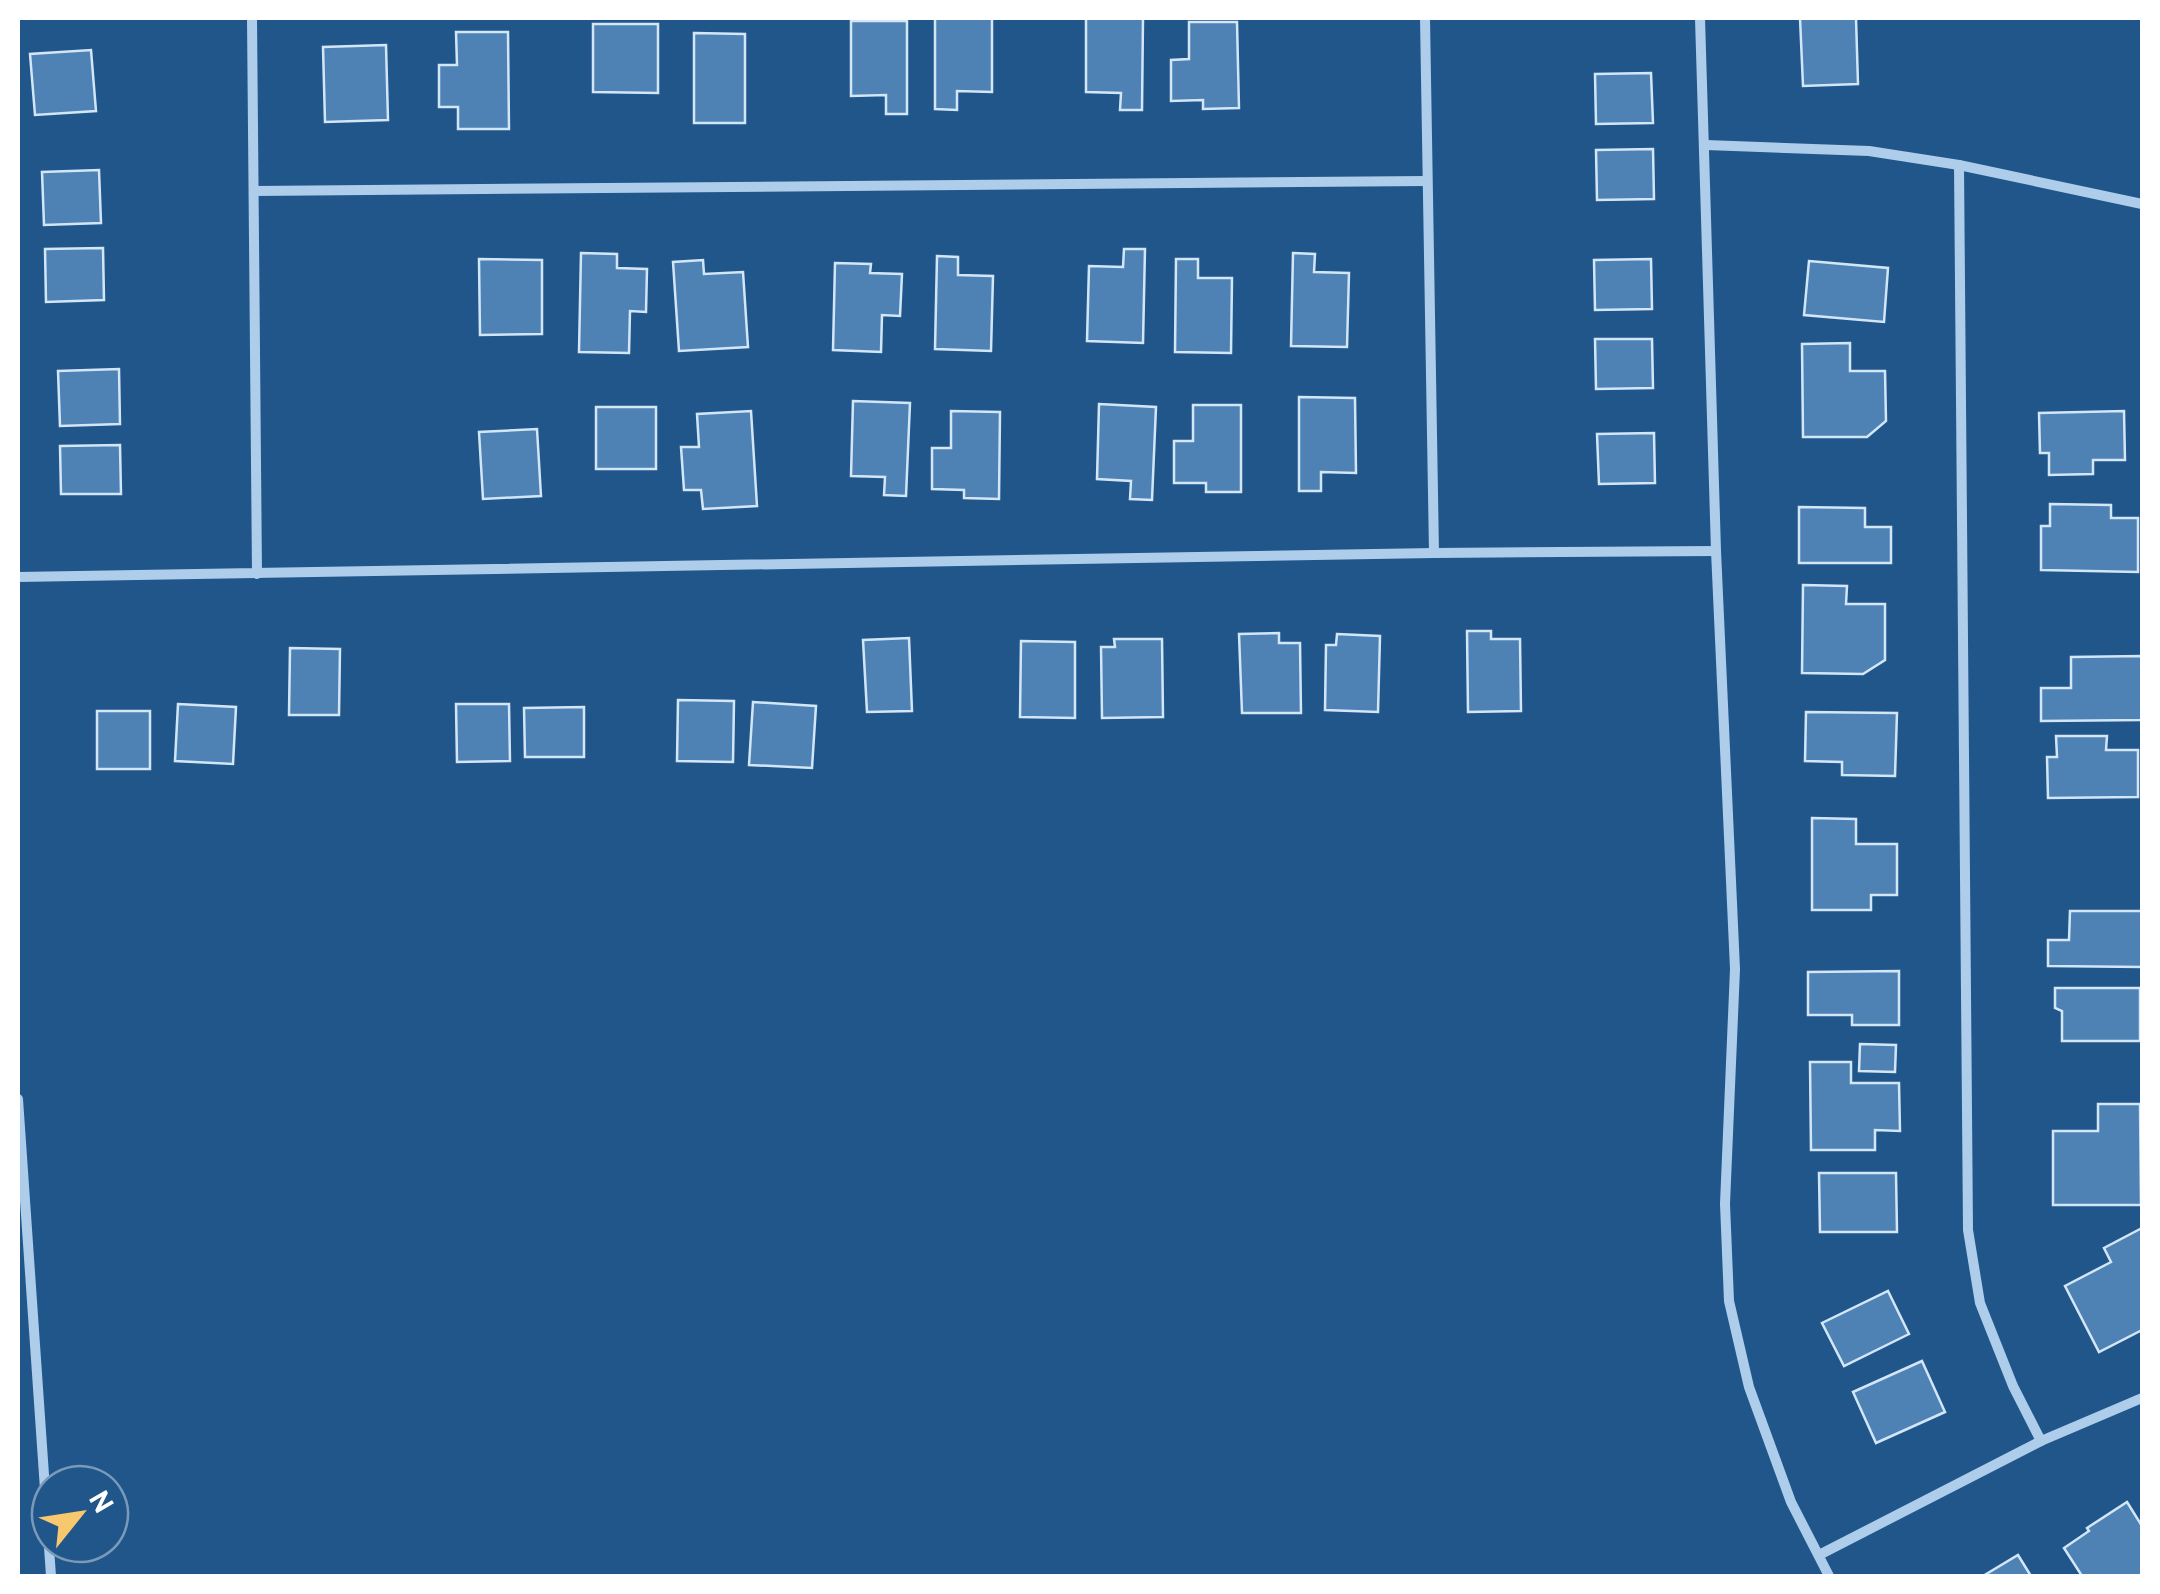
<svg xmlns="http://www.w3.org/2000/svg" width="2160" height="1594" viewBox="0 0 2160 1594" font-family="Overpass,sans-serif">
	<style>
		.building { fill: #4e82b4; stroke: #d3e6f8; stroke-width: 2.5 }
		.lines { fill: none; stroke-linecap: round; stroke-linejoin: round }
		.minor { stroke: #aecdeb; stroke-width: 10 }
	</style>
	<rect width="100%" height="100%" fill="#21568b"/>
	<g class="building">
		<path d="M 935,18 L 992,18 L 992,92 L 957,91 L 957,110 L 935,109 Z"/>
		<path d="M 1086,18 L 1143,18 L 1142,110 L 1120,110 L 1121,93 L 1086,92 Z"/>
		<path d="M 1800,18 L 1856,18 L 1858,84 L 1803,86 Z"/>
		<path d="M 851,21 L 907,21 L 907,114 L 886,114 L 886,95 L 851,96 Z"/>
		<path d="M 1189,22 L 1237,22 L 1239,108 L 1203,109 L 1203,100 L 1171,101 L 1171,60 L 1189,59 Z"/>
		<path d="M 593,24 L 658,24 L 658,93 L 593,92 Z"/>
		<path d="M 456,32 L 508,32 L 509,129 L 458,129 L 458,107 L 439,107 L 439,65 L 457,65 Z"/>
		<path d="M 694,33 L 745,34 L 745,123 L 694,123 Z"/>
		<path d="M 386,45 L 388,120 L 325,122 L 323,47 Z"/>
		<path d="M 91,50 L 96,111 L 35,115 L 30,54 Z"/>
		<path d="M 1651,73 L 1653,123 L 1596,124 L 1595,74 Z"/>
		<path d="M 1653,149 L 1654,199 L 1597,200 L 1596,150 Z"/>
		<path d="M 99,170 L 101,223 L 44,225 L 42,172 Z"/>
		<path d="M 103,248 L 104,300 L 46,302 L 45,249 Z"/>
		<path d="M 1124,249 L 1145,249 L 1143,343 L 1087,341 L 1089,266 L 1123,267 Z"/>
		<path d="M 581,253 L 617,254 L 617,268 L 647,269 L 646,312 L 630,311 L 629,353 L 579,352 Z"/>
		<path d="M 1293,253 L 1315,254 L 1314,272 L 1349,273 L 1347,347 L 1291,346 Z"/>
		<path d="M 937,256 L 958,257 L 958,275 L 993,276 L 991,351 L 935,349 Z"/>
		<path d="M 479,259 L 542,260 L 542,334 L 480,335 Z"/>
		<path d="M 1176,259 L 1198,259 L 1198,278 L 1232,278 L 1231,353 L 1175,352 Z"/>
		<path d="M 1651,259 L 1652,309 L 1595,310 L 1594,260 Z"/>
		<path d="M 703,260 L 704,274 L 743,272 L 748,347 L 679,351 L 673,262 Z"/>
		<path d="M 1809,261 L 1888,268 L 1884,322 L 1804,315 Z"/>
		<path d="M 835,263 L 871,264 L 870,273 L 902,274 L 900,316 L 882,315 L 881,352 L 833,350 Z"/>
		<path d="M 1595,339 L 1652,339 L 1653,388 L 1596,389 Z"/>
		<path d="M 1850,343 L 1850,371 L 1885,371 L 1886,421 L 1867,437 L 1803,437 L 1802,344 Z"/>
		<path d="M 119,369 L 120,424 L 60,426 L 58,371 Z"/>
		<path d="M 1299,397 L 1355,398 L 1356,473 L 1321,472 L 1321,491 L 1299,491 Z"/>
		<path d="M 853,401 L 910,403 L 906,496 L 884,495 L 885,477 L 851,476 Z"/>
		<path d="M 1099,404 L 1156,407 L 1152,500 L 1130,499 L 1131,481 L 1097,479 Z"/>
		<path d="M 1193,405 L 1241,405 L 1241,492 L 1206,492 L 1206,483 L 1174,483 L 1174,441 L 1193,441 Z"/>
		<rect x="596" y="407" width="60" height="62"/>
		<path d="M 751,411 L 757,506 L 703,509 L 701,490 L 684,490 L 681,447 L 699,447 L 697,414 Z"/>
		<path d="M 951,411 L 1000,412 L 999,499 L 964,498 L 964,490 L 932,489 L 932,448 L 951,448 Z"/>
		<path d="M 2124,411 L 2125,460 L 2093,460 L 2093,474 L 2049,475 L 2049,453 L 2040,453 L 2039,413 Z"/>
		<path d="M 537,429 L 541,496 L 483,499 L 479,432 Z"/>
		<path d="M 1654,433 L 1655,483 L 1599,484 L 1597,434 Z"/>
		<path d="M 120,445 L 121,494 L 61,494 L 60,446 Z"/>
		<path d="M 2050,504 L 2111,505 L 2111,518 L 2138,518 L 2138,572 L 2041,570 L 2041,526 L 2050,526 Z"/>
		<path d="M 1799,507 L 1865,508 L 1865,527 L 1891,527 L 1891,563 L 1799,563 Z"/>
		<path d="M 1803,585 L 1847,586 L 1846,604 L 1885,604 L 1885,660 L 1863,674 L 1802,673 Z"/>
		<path d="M 1467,631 L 1491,631 L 1491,639 L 1520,639 L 1521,711 L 1468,712 Z"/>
		<path d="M 1279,633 L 1279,643 L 1300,643 L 1301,713 L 1242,713 L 1239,634 Z"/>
		<path d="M 1337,634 L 1380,636 L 1378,712 L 1325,710 L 1326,645 L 1336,645 Z"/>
		<path d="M 909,638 L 912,711 L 867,712 L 863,640 Z"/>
		<path d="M 1114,639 L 1162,639 L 1163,717 L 1102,718 L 1101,647 L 1115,647 Z"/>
		<path d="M 1021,641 L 1075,642 L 1075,718 L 1020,717 Z"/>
		<path d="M 290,648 L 340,649 L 339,715 L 289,715 Z"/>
		<path d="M 2142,656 L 2142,720 L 2041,721 L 2041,688 L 2071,688 L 2071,657 Z"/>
		<path d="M 678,700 L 734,701 L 733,762 L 677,761 Z"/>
		<path d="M 753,702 L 816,706 L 812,768 L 749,765 Z"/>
		<path d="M 178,704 L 236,707 L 233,764 L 175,761 Z"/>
		<path d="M 456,704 L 509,704 L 510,761 L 457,762 Z"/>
		<path d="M 584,707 L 584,757 L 525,757 L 524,708 Z"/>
		<rect x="97" y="711" width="53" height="58"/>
		<path d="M 1806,712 L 1897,713 L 1895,776 L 1842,775 L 1842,762 L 1805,761 Z"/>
		<path d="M 2056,736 L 2107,736 L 2106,750 L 2138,750 L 2138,797 L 2048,798 L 2047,757 L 2057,757 Z"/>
		<path d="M 1812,818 L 1856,819 L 1856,844 L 1897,844 L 1897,895 L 1871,895 L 1871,910 L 1812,910 Z"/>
		<path d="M 2070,911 L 2142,911 L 2142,967 L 2048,966 L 2048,940 L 2069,940 Z"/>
		<path d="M 1899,971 L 1899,1025 L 1852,1025 L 1852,1015 L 1808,1015 L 1808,972 Z"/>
		<path d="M 2055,988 L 2140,988 L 2140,1041 L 2062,1041 L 2062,1011 L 2055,1008 Z"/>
		<path d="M 1860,1044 L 1896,1045 L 1895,1072 L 1859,1071 Z"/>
		<path d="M 1810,1062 L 1851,1062 L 1851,1083 L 1899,1083 L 1900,1131 L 1875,1130 L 1875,1150 L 1811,1150 Z"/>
		<path d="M 2098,1104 L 2140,1104 L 2141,1205 L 2053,1205 L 2053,1131 L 2098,1131 Z"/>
		<path d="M 1819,1173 L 1896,1173 L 1897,1232 L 1820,1232 Z"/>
		<path d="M 2142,1228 L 2142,1330 L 2099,1352 L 2065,1286 L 2111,1262 L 2104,1248 Z"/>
		<path d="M 1888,1291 L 1909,1334 L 1844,1366 L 1822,1323 Z"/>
		<path d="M 1922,1361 L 1945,1412 L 1876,1443 L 1853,1392 Z"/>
		<path d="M 2127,1502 L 2142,1526 L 2142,1576 L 2082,1576 L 2064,1548 L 2089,1531 L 2087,1528 Z"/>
		<path d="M 2018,1555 L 2031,1576 L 1983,1576 Z"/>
	</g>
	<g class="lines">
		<g class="minor">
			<path d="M 252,18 L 257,574"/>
			<path d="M 1425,18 L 1434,553"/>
			<path d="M 1700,18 L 1716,551 L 1735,969 L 1725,1204 L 1729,1301 L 1749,1387 L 1791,1502 L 1829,1576"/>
			<path d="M 1706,145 L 1869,151 L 1959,165 L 2142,204"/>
			<path d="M 1959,165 L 1968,1230 L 1980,1303 L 2013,1386 L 2041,1441"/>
			<path d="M 254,191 L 1427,181"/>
			<path d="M 18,577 L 1434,553 L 1716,551"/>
			<path d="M 18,1099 L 51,1576"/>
			<path d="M 1819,1555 L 2041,1441 L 2142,1398"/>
		</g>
	</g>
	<rect width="2160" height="1594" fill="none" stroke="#ffffff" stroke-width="40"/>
	<g transform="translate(80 1514) rotate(60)"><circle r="48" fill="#21568b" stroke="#7a9ab9" stroke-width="2.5"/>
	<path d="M0-8L18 38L0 25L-18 38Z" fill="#f8c86f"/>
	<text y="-15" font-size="28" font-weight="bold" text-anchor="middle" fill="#ffffff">N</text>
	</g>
</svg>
